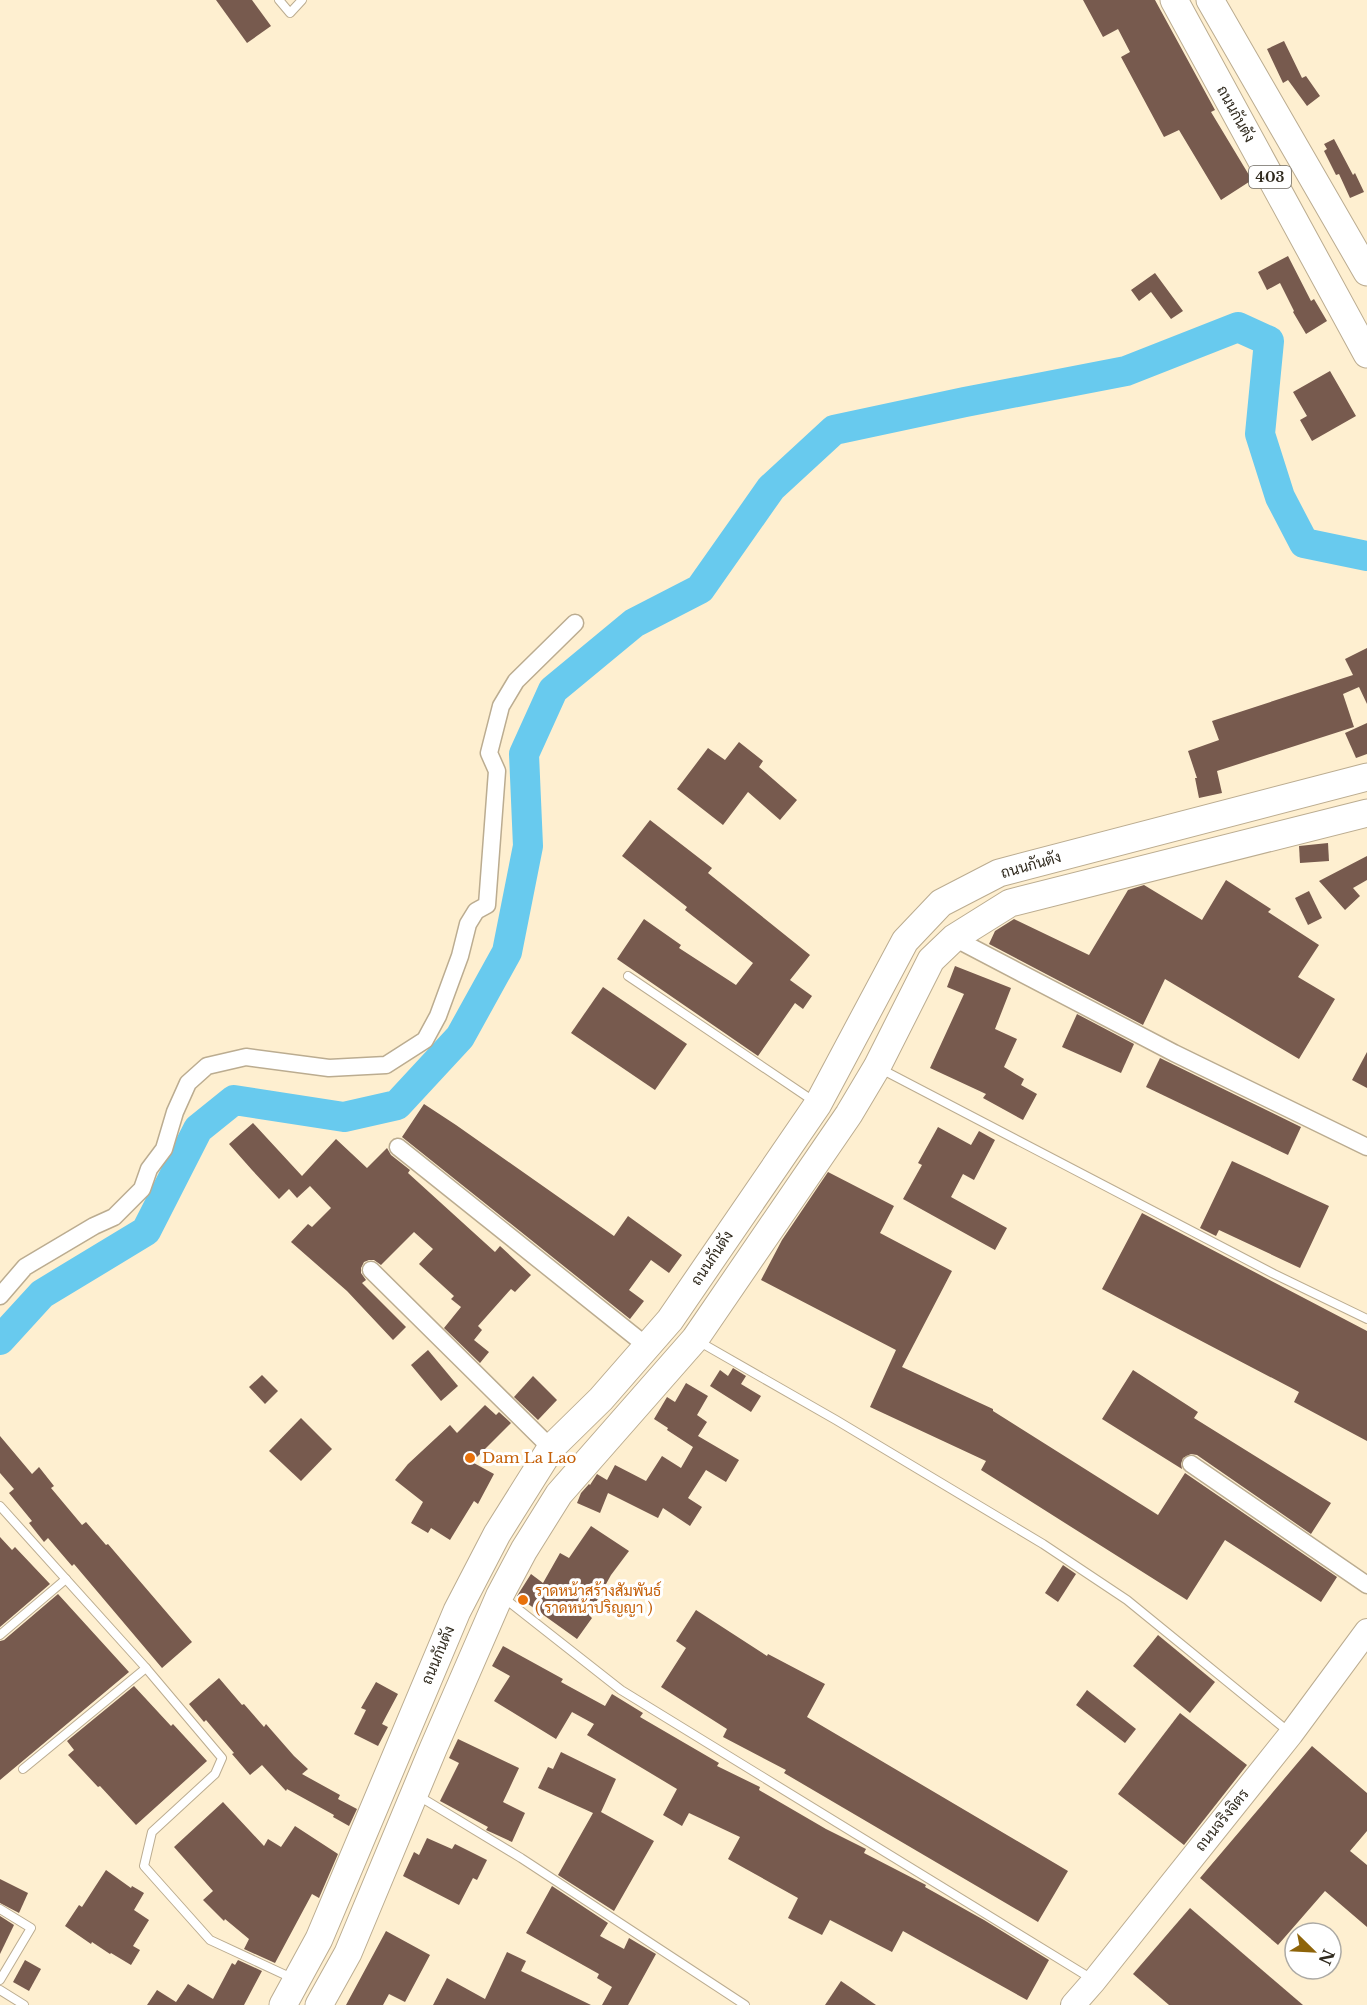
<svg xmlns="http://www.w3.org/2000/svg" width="1367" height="2005" viewBox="0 0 1367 2005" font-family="'Libre Baskerville',Sarabun,serif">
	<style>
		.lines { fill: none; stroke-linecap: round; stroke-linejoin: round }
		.river { stroke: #68caee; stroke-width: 30 }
		.building { fill: #775a4e }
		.lane-casing { stroke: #bbac90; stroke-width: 10 }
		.street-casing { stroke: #bbac90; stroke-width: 19 }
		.secondary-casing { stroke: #bbac90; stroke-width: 26 }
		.primary-casing { stroke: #bbac90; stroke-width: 29 }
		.lane { stroke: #fff; stroke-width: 8 }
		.street { stroke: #fff; stroke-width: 16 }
		.secondary { stroke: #fff; stroke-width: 24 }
		.primary { stroke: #fff; stroke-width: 27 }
		.food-dot { fill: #e8710a; stroke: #fff; stroke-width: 2 }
		.labels { text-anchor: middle; stroke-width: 6; stroke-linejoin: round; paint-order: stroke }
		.shield { fill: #fff; stroke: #6e6a62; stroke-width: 1.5 }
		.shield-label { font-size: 14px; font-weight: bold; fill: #302a1e }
		.street-label { font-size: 15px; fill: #302a1e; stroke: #fff }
		.food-label { font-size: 15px; fill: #c56008; stroke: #fff; text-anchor: start }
	</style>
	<rect width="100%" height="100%" fill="#feefd0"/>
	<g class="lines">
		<path class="river" d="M 0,1340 L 42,1294 L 146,1231 L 198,1129 L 234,1100 L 344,1117 L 397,1105 L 460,1037 L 507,952 L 528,846 L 524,754 L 553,690 L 634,623 L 700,589 L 771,488 L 834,430 L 965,402 L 1126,371 L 1238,327 L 1269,341 L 1260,434 L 1280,497 L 1304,543 L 1367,556"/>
	</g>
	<g class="building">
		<path d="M 216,0 L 252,0 L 271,26 L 247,43 Z"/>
		<path d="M 1083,0 L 1155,0 L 1215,110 L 1211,112 L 1252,180 L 1221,200 L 1179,130 L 1164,137 L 1121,57 L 1130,52 L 1118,29 L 1103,37 Z"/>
		<path d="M 1284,41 L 1302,78 L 1306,76 L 1320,96 L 1307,106 L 1288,80 L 1283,83 L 1267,49 Z"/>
		<path d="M 1334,139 L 1353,175 L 1355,173 L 1364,192 L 1350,198 L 1339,174 L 1336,175 L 1324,151 L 1327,149 L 1324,144 Z"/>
		<path d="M 1288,256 L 1311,301 L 1314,299 L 1327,321 L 1306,334 L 1293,312 L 1294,311 L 1280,283 L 1267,290 L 1258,272 Z"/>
		<path d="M 1155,273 L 1183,311 L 1171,319 L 1151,292 L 1139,301 L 1131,290 Z"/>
		<path d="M 1330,371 L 1356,416 L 1312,441 L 1300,420 L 1307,416 L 1293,392 Z"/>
		<path d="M 1367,648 L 1367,704 L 1359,687 L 1343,694 L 1354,727 L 1217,771 L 1222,793 L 1199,798 L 1195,778 L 1197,778 L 1188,751 L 1219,740 L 1212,721 L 1353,675 L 1345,659 Z"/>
		<path d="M 1367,723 L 1367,754 L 1356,758 L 1345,733 Z"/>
		<path d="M 739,742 L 763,761 L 759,767 L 797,800 L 780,820 L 748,792 L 723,825 L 677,789 L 708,748 L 725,760 Z"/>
		<path d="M 650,820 L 712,868 L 708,873 L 810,955 L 790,980 L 812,996 L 803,1009 L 795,1003 L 758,1056 L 617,959 L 644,919 L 681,945 L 679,948 L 736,985 L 753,963 L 685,910 L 687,907 L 622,856 Z"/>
		<path d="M 1328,843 L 1329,861 L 1300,863 L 1299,846 Z"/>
		<path d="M 1367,856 L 1367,880 L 1353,888 L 1360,896 L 1345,910 L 1319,881 Z"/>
		<path d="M 1226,880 L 1271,909 L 1268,912 L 1319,945 L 1298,977 L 1335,999 L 1299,1059 L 1165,979 L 1143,1025 L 989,944 L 995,931 L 1014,919 L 1089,955 L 1128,890 L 1144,885 L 1202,920 Z"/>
		<path d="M 1309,891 L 1322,918 L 1308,925 L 1295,898 Z"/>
		<path d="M 955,966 L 1011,988 L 995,1029 L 1017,1039 L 1004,1067 L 1024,1079 L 1021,1085 L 1037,1094 L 1023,1120 L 983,1098 L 986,1094 L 930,1068 L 964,994 L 947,987 Z"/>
		<path d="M 603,987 L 687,1044 L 655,1090 L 571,1033 Z"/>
		<path d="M 1077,1014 L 1134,1044 L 1121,1073 L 1062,1047 Z"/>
		<path d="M 1367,1052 L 1367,1088 L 1352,1080 Z"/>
		<path d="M 1160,1058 L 1301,1127 L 1288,1155 L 1146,1087 Z"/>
		<path d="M 424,1104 L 456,1125 L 614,1236 L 628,1216 L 682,1255 L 669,1273 L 651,1260 L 629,1290 L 644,1301 L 630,1319 L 402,1137 Z"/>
		<path d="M 253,1123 L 302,1176 L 336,1139 L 367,1168 L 387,1148 L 391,1155 L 410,1170 L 408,1173 L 495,1252 L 500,1246 L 531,1275 L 515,1292 L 511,1289 L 478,1326 L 482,1330 L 474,1340 L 489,1352 L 480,1363 L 444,1328 L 461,1307 L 451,1299 L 454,1296 L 419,1264 L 433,1249 L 414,1232 L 381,1265 L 374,1260 L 369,1260 L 364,1262 L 361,1268 L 361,1273 L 366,1280 L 362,1283 L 406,1327 L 393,1340 L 347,1291 L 291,1242 L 308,1224 L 312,1227 L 331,1208 L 310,1186 L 297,1198 L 289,1189 L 279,1199 L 252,1170 L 229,1144 Z"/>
		<path d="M 938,1127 L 971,1145 L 979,1131 L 995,1140 L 974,1180 L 963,1174 L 951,1197 L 1007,1228 L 995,1250 L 903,1199 L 922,1165 L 918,1163 Z"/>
		<path d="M 1232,1161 L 1329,1206 L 1300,1268 L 1219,1230 L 1216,1236 L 1200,1228 Z"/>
		<path d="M 828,1172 L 894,1206 L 880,1233 L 952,1271 L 902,1367 L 993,1409 L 993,1411 L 1158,1515 L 1185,1473 L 1337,1577 L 1321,1602 L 1225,1540 L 1187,1600 L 981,1470 L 986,1461 L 870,1407 L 896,1350 L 761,1280 L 782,1240 Z"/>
		<path d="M 1142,1213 L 1367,1331 L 1367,1441 L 1294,1402 L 1299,1392 L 1102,1289 Z"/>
		<path d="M 428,1350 L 458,1386 L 441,1401 L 411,1365 Z"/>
		<path d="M 733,1368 L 746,1376 L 741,1384 L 761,1396 L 751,1412 L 710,1386 L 720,1370 L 728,1376 Z"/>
		<path d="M 1133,1370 L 1198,1412 L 1194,1418 L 1331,1503 L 1311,1534 L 1197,1455 L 1191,1454 L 1183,1458 L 1181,1464 L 1182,1469 L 1102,1419 Z"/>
		<path d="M 262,1375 L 278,1391 L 265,1404 L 249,1387 Z"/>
		<path d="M 533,1376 L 557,1400 L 538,1420 L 514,1397 Z"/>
		<path d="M 686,1383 L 708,1396 L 697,1415 L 707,1422 L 698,1436 L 739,1460 L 726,1482 L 706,1470 L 688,1498 L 702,1507 L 690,1526 L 663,1508 L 658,1518 L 608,1493 L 600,1513 L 577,1503 L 581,1493 L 589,1484 L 590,1485 L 597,1474 L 607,1480 L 615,1465 L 646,1481 L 662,1456 L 681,1468 L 693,1447 L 667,1430 L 668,1428 L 654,1419 L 667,1397 L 675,1402 Z"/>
		<path d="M 485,1405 L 496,1415 L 499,1412 L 511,1423 L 472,1462 L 494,1474 L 478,1504 L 474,1501 L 450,1540 L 431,1528 L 428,1533 L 411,1523 L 423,1502 L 395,1480 L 408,1464 L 450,1425 L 457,1433 Z"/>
		<path d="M 301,1418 L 332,1449 L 301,1481 L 269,1451 Z"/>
		<path d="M 0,1436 L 32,1474 L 39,1467 L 54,1486 L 51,1488 L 82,1525 L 86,1522 L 106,1545 L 108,1544 L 192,1642 L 162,1668 L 74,1564 L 72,1566 L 48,1538 L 44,1542 L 29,1523 L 32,1521 L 9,1493 L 14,1489 L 0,1473 Z"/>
		<path d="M 591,1526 L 629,1551 L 611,1575 L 589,1615 L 592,1618 L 577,1639 L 517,1596 L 531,1574 L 543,1583 L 560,1553 L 569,1558 Z"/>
		<path d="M 0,1537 L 12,1550 L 15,1547 L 50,1584 L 0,1627 Z"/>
		<path d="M 1063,1565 L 1076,1574 L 1058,1602 L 1045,1593 Z"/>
		<path d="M 58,1594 L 129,1672 L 0,1780 L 0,1641 L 4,1640 Z"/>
		<path d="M 696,1610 L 767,1656 L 768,1654 L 825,1684 L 807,1717 L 1068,1871 L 1038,1922 L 784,1773 L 786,1770 L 723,1737 L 727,1729 L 661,1687 L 686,1648 L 676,1641 Z"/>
		<path d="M 1158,1635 L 1215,1682 L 1190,1713 L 1133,1666 Z"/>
		<path d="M 503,1646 L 563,1679 L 561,1682 L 605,1706 L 612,1694 L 643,1713 L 640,1717 L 719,1763 L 717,1766 L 760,1787 L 759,1790 L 826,1829 L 866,1849 L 864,1853 L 926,1885 L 925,1887 L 984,1920 L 1049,1960 L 1027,2000 L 903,1931 L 892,1952 L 830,1920 L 822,1935 L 788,1918 L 798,1898 L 728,1859 L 740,1837 L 689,1813 L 682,1826 L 663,1815 L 677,1789 L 587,1735 L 594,1724 L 572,1712 L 556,1739 L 494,1701 L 510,1676 L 492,1666 Z"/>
		<path d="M 219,1678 L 242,1705 L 244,1704 L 264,1727 L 266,1724 L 294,1756 L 308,1769 L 302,1774 L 340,1795 L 338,1799 L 357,1809 L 349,1826 L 333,1817 L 334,1815 L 287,1789 L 286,1791 L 262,1765 L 250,1775 L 232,1754 L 234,1753 L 206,1720 L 204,1722 L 189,1704 Z"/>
		<path d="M 376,1682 L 398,1694 L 382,1724 L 388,1727 L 378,1746 L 354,1734 L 366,1710 L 361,1708 Z"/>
		<path d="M 134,1686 L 171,1726 L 173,1724 L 207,1761 L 136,1825 L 100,1786 L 98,1787 L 68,1755 L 74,1750 L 67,1741 Z"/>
		<path d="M 1087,1690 L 1136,1729 L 1125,1743 L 1076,1705 Z"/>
		<path d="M 1180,1713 L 1247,1765 L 1184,1845 L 1118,1794 Z"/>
		<path d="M 458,1739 L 519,1768 L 503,1802 L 525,1813 L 512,1842 L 486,1830 L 488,1827 L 440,1801 L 459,1763 L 449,1758 Z"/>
		<path d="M 1312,1746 L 1367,1793 L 1367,1831 L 1350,1851 L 1367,1865 L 1367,1927 L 1325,1891 L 1278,1945 L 1200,1878 Z"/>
		<path d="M 561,1752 L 616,1779 L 601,1812 L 654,1841 L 614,1911 L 558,1875 L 593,1813 L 538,1788 L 548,1767 L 553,1769 Z"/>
		<path d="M 223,1802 L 264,1846 L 268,1839 L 281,1847 L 295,1826 L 338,1854 L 319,1898 L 312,1894 L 275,1963 L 244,1949 L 249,1939 L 225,1919 L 224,1921 L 203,1900 L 213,1891 L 174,1847 Z"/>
		<path d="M 427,1838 L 452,1849 L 455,1844 L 487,1860 L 477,1880 L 473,1878 L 459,1905 L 403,1876 L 414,1852 L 419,1855 Z"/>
		<path d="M 106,1870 L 131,1888 L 132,1886 L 144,1893 L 134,1910 L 149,1920 L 133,1946 L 140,1950 L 131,1965 L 111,1953 L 110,1954 L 92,1942 L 91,1944 L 65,1926 L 79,1905 L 82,1907 Z"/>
		<path d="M 0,1879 L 28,1893 L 19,1913 L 0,1903 Z"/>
		<path d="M 552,1886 L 608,1923 L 600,1936 L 624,1949 L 629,1938 L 656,1954 L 628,2005 L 602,2005 L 612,1987 L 597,1978 L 599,1974 L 526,1933 Z"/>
		<path d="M 1190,1908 L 1303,2005 L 1169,2005 L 1133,1974 Z"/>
		<path d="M 0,1916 L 14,1925 L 0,1954 Z"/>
		<path d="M 386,1931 L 430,1955 L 405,2002 L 389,1994 L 383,2005 L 346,2005 Z"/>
		<path d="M 507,1952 L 526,1961 L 521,1971 L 591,2005 L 433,2005 L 447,1978 L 485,1999 Z"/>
		<path d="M 25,1960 L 41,1969 L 29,1991 L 13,1982 Z"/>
		<path d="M 238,1960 L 262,1971 L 244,2005 L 147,2005 L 157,1990 L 176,2002 L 188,1984 L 213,1999 L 232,1963 L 235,1965 Z"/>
		<path d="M 841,1981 L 876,2005 L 825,2005 Z"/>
	</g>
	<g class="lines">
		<defs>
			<g id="lane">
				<path d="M 279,0 L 290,13 L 302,0"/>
				<path d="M 628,976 L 815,1102"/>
				<path d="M 879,1068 L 1274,1274 L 1367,1319"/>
				<path d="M 698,1341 L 836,1420 L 1043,1544 L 1127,1600 L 1289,1732"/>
				<path d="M 0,1506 L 146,1668 L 222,1758 L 215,1774 L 152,1832 L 144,1866 L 210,1940 L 294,1979"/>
				<path d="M 504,1598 L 621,1690 L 1092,1979"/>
				<path d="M 0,1635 L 66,1579"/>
				<path d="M 23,1769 L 146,1668"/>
				<path d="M 417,1795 L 521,1858 L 745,2005"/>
				<path d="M 0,1909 L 31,1928 L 0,1980"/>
				<path d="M 0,1990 L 24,2005"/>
			</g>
			<g id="street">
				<path d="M 954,938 L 1174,1053 L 1367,1147"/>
				<path d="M 398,1147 L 648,1347"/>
				<path d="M 371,1270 L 551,1448"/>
				<path d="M 0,1296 L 25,1267 L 94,1226 L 114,1217 L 142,1189 L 149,1169 L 164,1149 L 175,1112 L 188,1083 L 207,1066 L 246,1057 L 329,1068 L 386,1065 L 425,1040 L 438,1016 L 460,956 L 468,924 L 476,911 L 487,905 L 497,771 L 489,753 L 501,706 L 516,681 L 575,623"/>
				<path d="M 1191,1464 L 1367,1585"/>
			</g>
			<path id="secondary" d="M 1073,2005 L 1094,1981 L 1291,1734 L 1367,1631"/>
			<g id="primary">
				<path d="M 1174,0 L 1367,354"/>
				<path d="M 1210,0 L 1367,272"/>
				<path d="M 283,2005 L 319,1939 L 457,1611 L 497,1534 L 551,1448 L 601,1399 L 670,1320 L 818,1104 L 905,941 L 941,903 L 999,873 L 1367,777"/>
				<path d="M 319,2005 L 348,1953 L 433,1749 L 500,1595 L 524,1550 L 559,1494 L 695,1339 L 849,1114 L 877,1067 L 931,960 L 954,938 L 1010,903 L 1367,813"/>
			</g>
		</defs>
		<use href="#lane" class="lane-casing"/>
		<use href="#street" class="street-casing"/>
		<use href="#secondary" class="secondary-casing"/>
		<use href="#primary" class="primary-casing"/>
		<use href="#lane" class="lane"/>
		<use href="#street" class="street"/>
		<use href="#secondary" class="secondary"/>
		<use href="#primary" class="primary"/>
	</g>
	<g class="food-dot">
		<circle cx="470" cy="1458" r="6"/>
		<circle cx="523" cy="1600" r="6"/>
	</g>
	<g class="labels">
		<rect class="shield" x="1249" y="166" width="42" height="22" rx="4.5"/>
		<g class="shield-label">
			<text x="1270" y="182">403</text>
		</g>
		<g class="street-label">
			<text transform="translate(1236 114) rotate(61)" y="5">ถนนกันตัง</text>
			<text transform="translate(1031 865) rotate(-16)" y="5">ถนนกันตัง</text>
			<text transform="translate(712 1258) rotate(-56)" y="5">ถนนกันตัง</text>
			<text transform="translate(438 1655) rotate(-67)" y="5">ถนนกันตัง</text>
			<text transform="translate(1222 1820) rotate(-51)" y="5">ถนนจริงจิตร</text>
		</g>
		<g class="food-label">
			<text x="482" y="1463">Dam La Lao</text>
			<text x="535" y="1596">ราดหน้าสร้างสัมพันธ์<tspan x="535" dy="17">( ราดหน้าปริญญา )</tspan></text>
		</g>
	</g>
	<g transform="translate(1313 1951) rotate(114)"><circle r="28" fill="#ffffff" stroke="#acaaa5" stroke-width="1.5"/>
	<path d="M0-4.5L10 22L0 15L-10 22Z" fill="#8e640a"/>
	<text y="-9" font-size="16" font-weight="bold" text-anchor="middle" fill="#302a1e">N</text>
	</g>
</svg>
